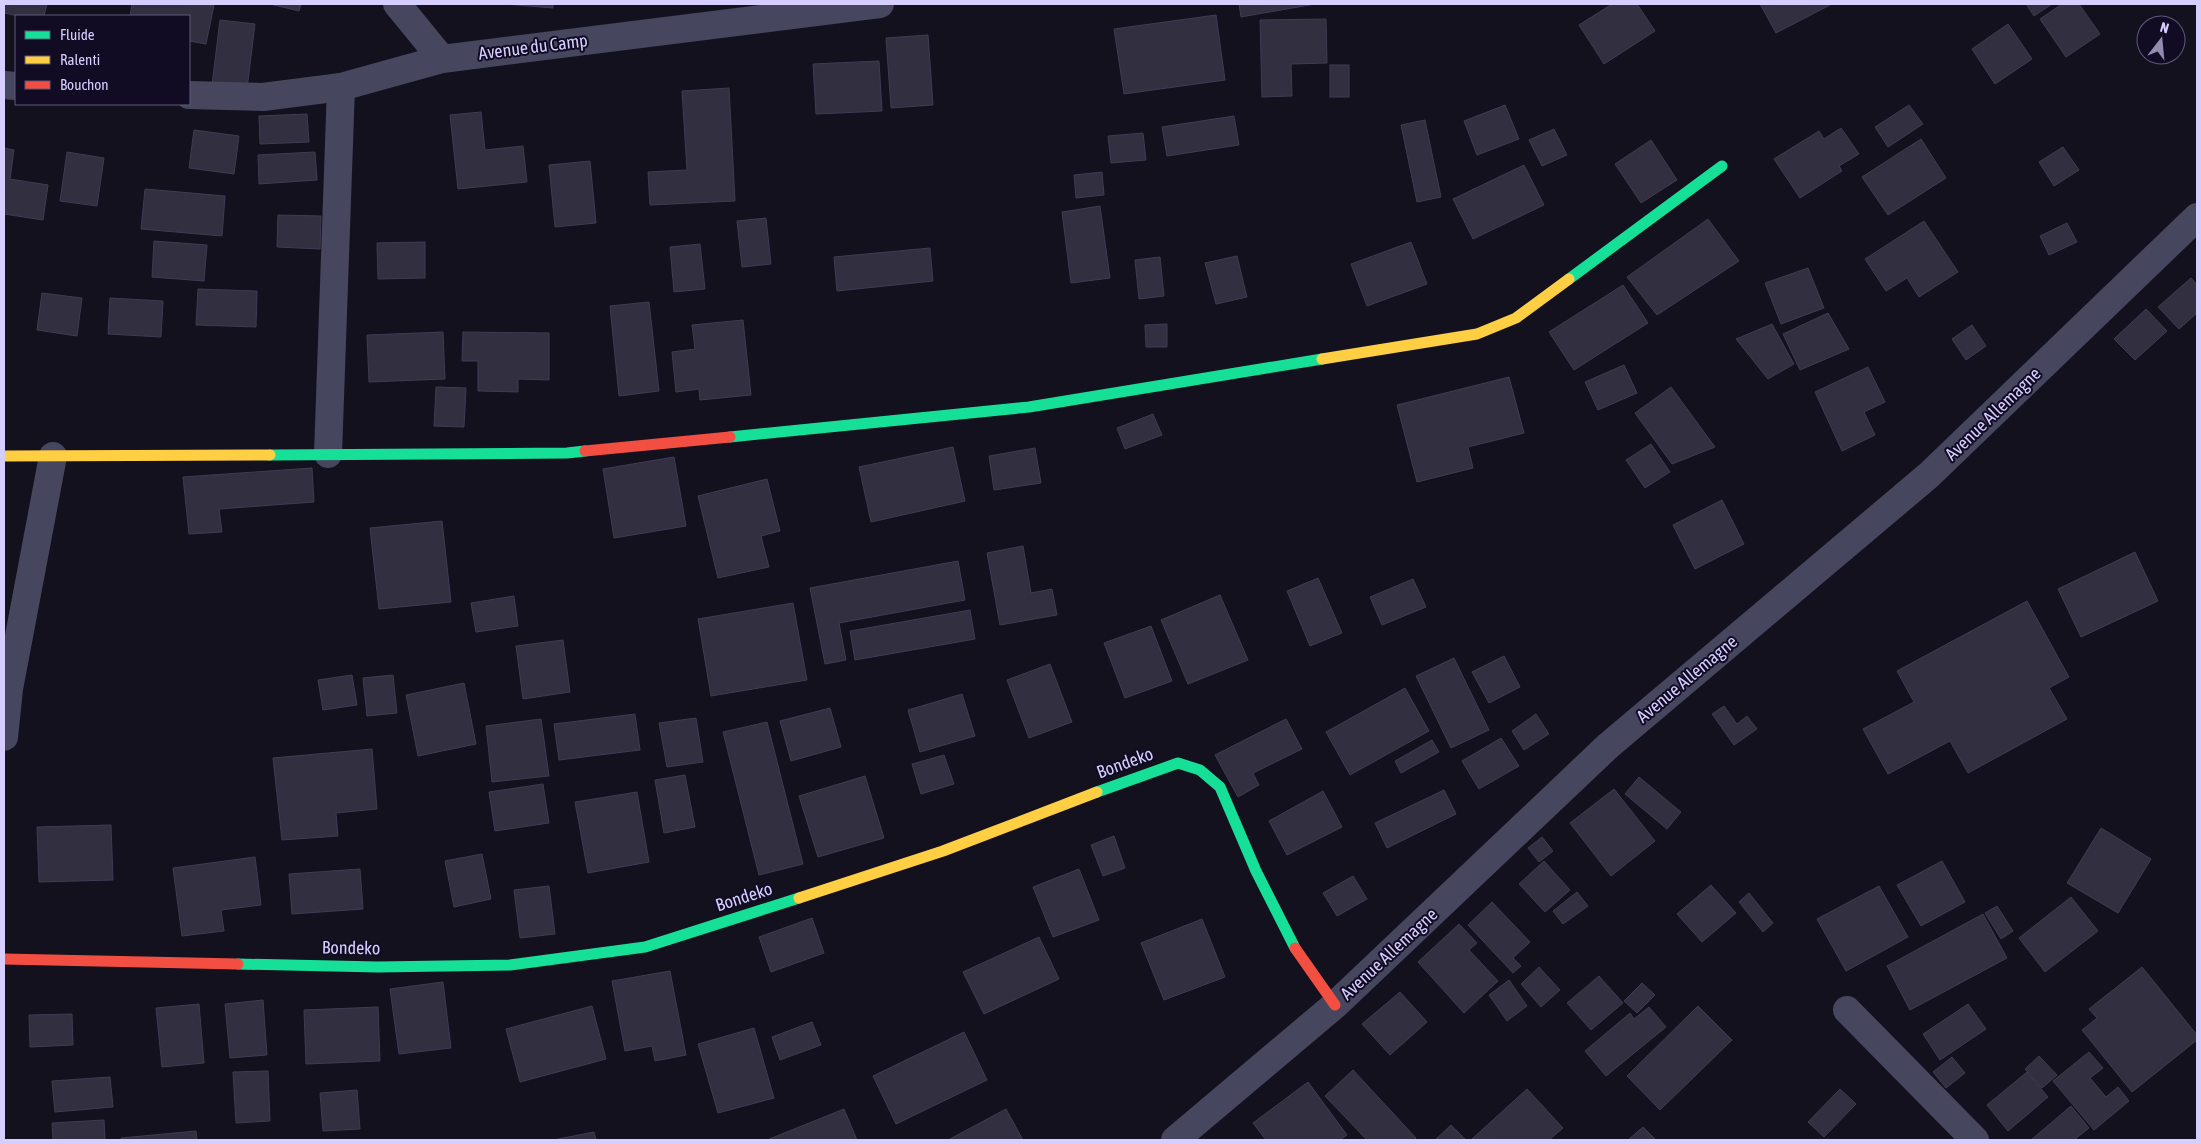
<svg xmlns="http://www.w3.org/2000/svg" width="2201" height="1144" viewBox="0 0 2201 1144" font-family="'Asap Condensed',sans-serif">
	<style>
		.building { fill: #322f40; stroke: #403b52 }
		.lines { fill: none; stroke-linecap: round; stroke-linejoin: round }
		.street { stroke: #47465f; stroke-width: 28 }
		.fast { stroke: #16e098; stroke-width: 11 }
		.slow { stroke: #ffcf43; stroke-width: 11 }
		.jam { stroke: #f24e42; stroke-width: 11 }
		.labels { text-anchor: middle; stroke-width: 4; stroke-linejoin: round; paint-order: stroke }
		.street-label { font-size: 18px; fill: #d5ceff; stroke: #110c23 }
	</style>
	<rect width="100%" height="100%" fill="#14111e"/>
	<g class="building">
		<path d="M 4,4 L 47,4 L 44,16 L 18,16 L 4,13 Z"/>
		<path d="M 132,4 L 214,5 L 206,44 L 189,41 L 189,16 L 130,16 Z"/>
		<path d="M 270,4 L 301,4 L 299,11 Z"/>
		<path d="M 505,4 L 553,4 L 553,8 Z"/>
		<path d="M 1239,4 L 1315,4 L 1241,17 Z"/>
		<path d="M 1612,4 L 1637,4 L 1655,31 L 1604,64 L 1579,25 Z"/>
		<path d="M 1760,4 L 1832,4 L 1776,33 Z"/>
		<path d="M 2026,4 L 2052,4 L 2034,16 Z"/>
		<path d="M 2062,4 L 2079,4 L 2100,34 L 2066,57 L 2040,19 Z"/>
		<path d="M 1216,15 L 1225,80 L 1124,94 L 1114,29 Z"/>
		<path d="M 1326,19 L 1327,63 L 1291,64 L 1292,96 L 1262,97 L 1260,20 Z"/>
		<path d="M 220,20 L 255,24 L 247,89 L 212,85 Z"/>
		<path d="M 2008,24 L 2032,59 L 1995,84 L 1972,49 Z"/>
		<path d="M 928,35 L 933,105 L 891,108 L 886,38 Z"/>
		<path d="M 879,61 L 882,111 L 816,114 L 813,64 Z"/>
		<rect x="1330" y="65" width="19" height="32"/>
		<path d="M 729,88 L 735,201 L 650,205 L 648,172 L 687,170 L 682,91 Z"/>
		<path d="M 1505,105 L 1519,139 L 1477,155 L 1464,121 Z"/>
		<path d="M 1909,105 L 1923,124 L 1888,147 L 1875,127 Z"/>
		<path d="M 481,112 L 485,150 L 523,146 L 527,182 L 458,189 L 450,115 Z"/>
		<path d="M 307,114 L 309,142 L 260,144 L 259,116 Z"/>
		<path d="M 1234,116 L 1239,145 L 1167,156 L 1162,127 Z"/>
		<path d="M 1425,120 L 1441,197 L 1417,202 L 1401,125 Z"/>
		<path d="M 1841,128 L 1859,154 L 1839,166 L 1842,171 L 1800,198 L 1774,159 L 1819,131 L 1824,139 Z"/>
		<path d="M 1554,129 L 1567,155 L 1542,166 L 1529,140 Z"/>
		<path d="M 194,130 L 239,136 L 234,174 L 189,168 Z"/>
		<path d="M 1143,133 L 1146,160 L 1111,163 L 1108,136 Z"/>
		<path d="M 1921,139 L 1946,178 L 1888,215 L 1862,177 Z"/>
		<path d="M 1651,140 L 1677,180 L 1641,203 L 1615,164 Z"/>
		<path d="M 2063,147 L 2079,170 L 2054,186 L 2039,162 Z"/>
		<path d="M 4,148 L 14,150 L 10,179 L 48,185 L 43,220 L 4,214 Z"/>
		<path d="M 67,152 L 104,158 L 97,206 L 60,201 Z"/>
		<path d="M 315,152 L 317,180 L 259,184 L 258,155 Z"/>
		<path d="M 590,161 L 596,223 L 555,227 L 549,165 Z"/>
		<path d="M 1524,165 L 1544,205 L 1473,239 L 1453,199 Z"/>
		<path d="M 1102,172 L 1104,195 L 1076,198 L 1074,175 Z"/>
		<path d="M 145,189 L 225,196 L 222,236 L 141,229 Z"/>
		<path d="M 1100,206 L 1110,278 L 1071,283 L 1062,212 Z"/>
		<path d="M 278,215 L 321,216 L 320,249 L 277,247 Z"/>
		<path d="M 766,218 L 771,264 L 742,267 L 737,221 Z"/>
		<path d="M 1708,219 L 1739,261 L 1657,315 L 1627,277 Z"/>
		<path d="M 1924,221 L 1958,272 L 1919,297 L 1907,278 L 1886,291 L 1865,259 Z"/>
		<path d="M 2067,223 L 2077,242 L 2049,255 L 2040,236 Z"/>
		<path d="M 154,241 L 207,245 L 204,281 L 152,277 Z"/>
		<path d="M 425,242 L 425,278 L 378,279 L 377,243 Z"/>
		<path d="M 1411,242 L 1427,284 L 1367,306 L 1351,264 Z"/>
		<path d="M 700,244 L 705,289 L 674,292 L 670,247 Z"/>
		<path d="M 930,248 L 933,281 L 837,291 L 834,257 Z"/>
		<path d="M 1237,256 L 1247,297 L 1216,304 L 1205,263 Z"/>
		<path d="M 1160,257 L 1164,296 L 1139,299 L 1135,260 Z"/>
		<path d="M 1808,268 L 1824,308 L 1781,324 L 1765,283 Z"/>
		<path d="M 2191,278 L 2197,285 L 2197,313 L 2179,329 L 2158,307 Z"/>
		<path d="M 1623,285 L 1648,323 L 1574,370 L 1549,332 Z"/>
		<path d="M 198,289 L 257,291 L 256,327 L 196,325 Z"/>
		<path d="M 42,293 L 82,298 L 77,336 L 37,330 Z"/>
		<path d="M 110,298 L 163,301 L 161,337 L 108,334 Z"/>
		<path d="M 649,302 L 659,391 L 619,396 L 610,306 Z"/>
		<path d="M 2146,309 L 2167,331 L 2135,360 L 2114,339 Z"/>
		<path d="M 1828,313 L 1849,349 L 1800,370 L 1783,334 Z"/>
		<path d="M 743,320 L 751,395 L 700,400 L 699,389 L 676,392 L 672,352 L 695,349 L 692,325 Z"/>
		<path d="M 1167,324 L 1167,347 L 1146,347 L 1145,325 Z"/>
		<path d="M 1772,324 L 1794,364 L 1768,379 L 1736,339 Z"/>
		<path d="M 1972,325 L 1986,346 L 1966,360 L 1952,339 Z"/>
		<path d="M 443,332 L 445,379 L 369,382 L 367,335 Z"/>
		<path d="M 463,332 L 549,333 L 549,380 L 518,379 L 518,392 L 478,391 L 478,361 L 462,361 Z"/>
		<path d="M 1624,365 L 1637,393 L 1598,410 L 1585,382 Z"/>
		<path d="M 1868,367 L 1885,402 L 1864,412 L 1875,435 L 1842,451 L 1815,392 Z"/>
		<path d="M 1509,377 L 1524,433 L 1468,447 L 1473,468 L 1417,482 L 1397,405 Z"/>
		<path d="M 436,387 L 466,388 L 464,427 L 434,426 Z"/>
		<path d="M 1671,387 L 1715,447 L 1672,464 L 1635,413 Z"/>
		<path d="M 1153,414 L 1162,435 L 1125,449 L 1117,428 Z"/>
		<path d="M 1651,444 L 1670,472 L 1645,488 L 1626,460 Z"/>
		<path d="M 953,447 L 965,501 L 871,522 L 859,467 Z"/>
		<path d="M 1035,448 L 1041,483 L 994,490 L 989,456 Z"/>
		<path d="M 674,457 L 686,526 L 614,538 L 603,469 Z"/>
		<path d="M 312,468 L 314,502 L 219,509 L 222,532 L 189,534 L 183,477 Z"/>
		<path d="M 767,479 L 780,531 L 761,536 L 769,567 L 718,578 L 698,496 Z"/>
		<path d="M 1722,500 L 1744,544 L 1695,569 L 1673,525 Z"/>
		<path d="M 442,521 L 451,602 L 379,609 L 370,528 Z"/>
		<path d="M 1023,546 L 1031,593 L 1052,589 L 1057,615 L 1000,625 L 987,553 Z"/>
		<path d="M 2135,552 L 2158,601 L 2081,637 L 2058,589 Z"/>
		<path d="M 958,561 L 965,600 L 839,623 L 846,660 L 825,664 L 810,588 Z"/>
		<path d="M 1318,578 L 1342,633 L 1310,646 L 1287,591 Z"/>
		<path d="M 1413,579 L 1426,607 L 1382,625 L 1370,597 Z"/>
		<path d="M 1220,595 L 1248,660 L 1188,684 L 1161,620 Z"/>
		<path d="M 514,596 L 518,626 L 476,632 L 471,603 Z"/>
		<path d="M 2027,601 L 2069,677 L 2049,688 L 2067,719 L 1968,773 L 1950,741 L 1888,774 L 1863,729 L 1914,702 L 1897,671 Z"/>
		<path d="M 793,603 L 807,680 L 711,696 L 698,619 Z"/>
		<path d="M 970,610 L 975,639 L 855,660 L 850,631 Z"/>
		<path d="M 1151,626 L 1172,681 L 1125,698 L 1104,643 Z"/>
		<path d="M 563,640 L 570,692 L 523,699 L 516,646 Z"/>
		<path d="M 1504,656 L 1520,687 L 1489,703 L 1472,672 Z"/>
		<path d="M 1454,658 L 1489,730 L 1451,748 L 1416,676 Z"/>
		<path d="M 1050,664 L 1072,722 L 1029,738 L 1007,680 Z"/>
		<path d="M 352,675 L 357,705 L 323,710 L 318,680 Z"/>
		<path d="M 393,675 L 397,713 L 367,716 L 363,678 Z"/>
		<path d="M 464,683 L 476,744 L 418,756 L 406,695 Z"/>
		<path d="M 1405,688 L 1429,731 L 1350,775 L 1326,732 Z"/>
		<path d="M 962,694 L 975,736 L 920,752 L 908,710 Z"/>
		<path d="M 1724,706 L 1737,724 L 1747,716 L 1757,729 L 1734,745 L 1712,714 Z"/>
		<path d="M 830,708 L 841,747 L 791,761 L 780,721 Z"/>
		<path d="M 635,714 L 640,750 L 559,760 L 554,724 Z"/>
		<path d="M 1536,714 L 1549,734 L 1524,750 L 1512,731 Z"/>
		<path d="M 696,718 L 703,762 L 667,767 L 659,723 Z"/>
		<path d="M 541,719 L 549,776 L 492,782 L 486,726 Z"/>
		<path d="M 1286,719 L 1302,749 L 1253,773 L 1259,785 L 1238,797 L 1215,755 Z"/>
		<path d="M 767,722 L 803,864 L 759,875 L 723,732 Z"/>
		<path d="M 1501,738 L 1519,766 L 1479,789 L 1462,761 Z"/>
		<path d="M 1432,740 L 1439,752 L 1401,773 L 1395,761 Z"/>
		<path d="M 372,749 L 377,809 L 336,813 L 338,836 L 282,840 L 273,758 Z"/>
		<path d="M 944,755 L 954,784 L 921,794 L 912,764 Z"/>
		<path d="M 685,775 L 695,827 L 664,833 L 655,780 Z"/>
		<path d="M 865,776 L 884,838 L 818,857 L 799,796 Z"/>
		<path d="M 1639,777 L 1681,812 L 1667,829 L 1625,794 Z"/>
		<path d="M 543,784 L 549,823 L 495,831 L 489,792 Z"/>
		<path d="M 1614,789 L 1655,841 L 1611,876 L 1570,823 Z"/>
		<path d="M 1444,790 L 1456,814 L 1387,848 L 1375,823 Z"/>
		<path d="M 1323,791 L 1342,827 L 1287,855 L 1269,821 Z"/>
		<path d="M 637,792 L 649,862 L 588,873 L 575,802 Z"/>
		<path d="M 111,825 L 113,880 L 39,882 L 37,827 Z"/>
		<path d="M 2101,828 L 2151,859 L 2118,913 L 2067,883 Z"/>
		<path d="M 1114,836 L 1125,868 L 1103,876 L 1091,845 Z"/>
		<path d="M 1542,837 L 1553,851 L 1539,862 L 1528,848 Z"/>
		<path d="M 482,854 L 491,899 L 454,907 L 445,861 Z"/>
		<path d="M 255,857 L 261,905 L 221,910 L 224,931 L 182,936 L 173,868 Z"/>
		<path d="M 1544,861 L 1570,890 L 1545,912 L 1519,884 Z"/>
		<path d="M 1942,861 L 1965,902 L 1921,926 L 1897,885 Z"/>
		<path d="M 360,869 L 363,909 L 292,914 L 289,874 Z"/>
		<path d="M 1079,869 L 1099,920 L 1053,937 L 1033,887 Z"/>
		<path d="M 1353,876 L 1367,899 L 1337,916 L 1323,893 Z"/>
		<path d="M 1711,885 L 1736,913 L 1702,942 L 1677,914 Z"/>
		<path d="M 549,886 L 555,934 L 520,938 L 514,890 Z"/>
		<path d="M 1879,886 L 1908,937 L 1846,971 L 1817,919 Z"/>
		<path d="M 1577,892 L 1588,906 L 1563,924 L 1553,911 Z"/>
		<path d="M 1749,893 L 1773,923 L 1763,932 L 1739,902 Z"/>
		<path d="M 2071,897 L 2098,931 L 2045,972 L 2019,938 Z"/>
		<path d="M 1492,902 L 1530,942 L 1513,958 L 1521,966 L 1513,973 L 1468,925 Z"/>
		<path d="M 1997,906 L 2013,931 L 2001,939 L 1985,913 Z"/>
		<path d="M 1983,914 L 2007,958 L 1910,1010 L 1887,966 Z"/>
		<path d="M 812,918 L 824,953 L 771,972 L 759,937 Z"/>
		<path d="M 1202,919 L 1225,977 L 1164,1000 L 1141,943 Z"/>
		<path d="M 1459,924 L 1477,943 L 1469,950 L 1498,981 L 1464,1013 L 1418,962 Z"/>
		<path d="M 1039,937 L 1059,979 L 984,1014 L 963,972 Z"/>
		<path d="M 1539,967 L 1560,990 L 1541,1007 L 1521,984 Z"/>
		<path d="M 2142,967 L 2197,1035 L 2197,1040 L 2132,1092 L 2082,1030 L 2097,1018 L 2089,1009 Z"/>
		<path d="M 670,971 L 686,1055 L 655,1061 L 652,1046 L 625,1051 L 612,981 Z"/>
		<path d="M 1599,976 L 1623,1003 L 1591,1030 L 1567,1003 Z"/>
		<path d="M 1509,980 L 1527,1006 L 1507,1021 L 1489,995 Z"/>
		<path d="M 443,982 L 451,1048 L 399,1054 L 390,989 Z"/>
		<path d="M 1642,983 L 1655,995 L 1637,1013 L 1624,1001 Z"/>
		<path d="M 1400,992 L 1427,1022 L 1390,1055 L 1362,1024 Z"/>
		<path d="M 263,1000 L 267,1055 L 230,1058 L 225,1004 Z"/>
		<path d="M 199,1004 L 204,1063 L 162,1067 L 156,1008 Z"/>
		<path d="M 1968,1004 L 1986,1029 L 1940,1060 L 1923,1034 Z"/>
		<path d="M 592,1006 L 606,1059 L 520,1082 L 506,1029 Z"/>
		<path d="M 1698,1006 L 1732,1040 L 1660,1110 L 1627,1076 Z"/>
		<path d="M 378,1007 L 380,1061 L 306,1064 L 304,1010 Z"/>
		<path d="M 1649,1007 L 1666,1027 L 1606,1076 L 1585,1051 L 1630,1013 L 1634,1019 Z"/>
		<path d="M 72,1014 L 73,1045 L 30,1047 L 29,1015 Z"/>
		<path d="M 812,1022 L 821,1045 L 780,1060 L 772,1037 Z"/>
		<path d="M 754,1028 L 774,1098 L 718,1113 L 698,1044 Z"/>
		<path d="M 964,1032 L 987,1080 L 896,1124 L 873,1076 Z"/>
		<path d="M 2089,1052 L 2103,1068 L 2090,1078 L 2106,1097 L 2118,1087 L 2129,1101 L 2094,1130 L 2053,1081 Z"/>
		<path d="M 2039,1056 L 2057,1075 L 2042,1088 L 2025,1069 Z"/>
		<path d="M 1952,1057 L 1965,1073 L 1946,1088 L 1933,1072 Z"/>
		<path d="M 1353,1070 L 1416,1138 L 1414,1140 L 1367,1140 L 1325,1096 Z"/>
		<path d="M 268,1071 L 270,1121 L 236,1123 L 233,1072 Z"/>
		<path d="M 2027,1072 L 2048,1097 L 2008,1131 L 1987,1105 Z"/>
		<path d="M 110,1077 L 113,1107 L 55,1112 L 52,1081 Z"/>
		<path d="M 1308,1082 L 1347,1135 L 1340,1140 L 1266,1140 L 1253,1123 Z"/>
		<path d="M 1527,1089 L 1563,1128 L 1549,1140 L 1472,1139 Z"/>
		<path d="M 1840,1089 L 1856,1104 L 1824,1137 L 1808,1122 Z"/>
		<path d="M 357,1090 L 360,1129 L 323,1131 L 320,1093 Z"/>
		<path d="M 2071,1106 L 2089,1128 L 2074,1140 L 2031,1140 Z"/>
		<path d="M 844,1109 L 857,1140 L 767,1140 Z"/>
		<path d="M 1006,1109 L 1023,1140 L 948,1140 Z"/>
		<path d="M 104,1120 L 105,1140 L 53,1140 L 52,1123 Z"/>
		<path d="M 1451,1125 L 1466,1140 L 1435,1140 Z"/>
		<path d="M 1643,1127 L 1656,1140 L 1628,1140 Z"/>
		<path d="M 196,1131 L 197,1140 L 121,1140 L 121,1138 Z"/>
		<path d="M 594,1132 L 596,1140 L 553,1140 Z"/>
	</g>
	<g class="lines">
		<g class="street">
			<path d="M 397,4 L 442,59"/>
			<path d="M 4,85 L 16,86"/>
			<path d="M 189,95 L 263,97 L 341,87 L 442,59 L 880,4"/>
			<path d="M 328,454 L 341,87"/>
			<path d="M 4,737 L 9,689 L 53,456"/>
			<path d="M 1847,1010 L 1975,1140"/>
			<path d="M 1175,1140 L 1335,1005 L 1608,746 L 1929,475 L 2197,217"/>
		</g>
		<g class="fast">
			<path d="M 1569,279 L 1722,166"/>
			<path d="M 730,437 L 1029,407 L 1322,359"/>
			<path d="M 270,455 L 567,453 L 585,451"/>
			<path d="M 1097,792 L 1178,763 L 1200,770 L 1220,787 L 1256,871 L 1295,948"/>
			<path d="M 238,964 L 378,967 L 510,965 L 645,947 L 799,898"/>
		</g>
		<g class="slow">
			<path d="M 1322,359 L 1477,334 L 1516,318 L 1569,279"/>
			<path d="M 4,456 L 270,455"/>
			<path d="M 799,898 L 943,851 L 1097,792"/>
		</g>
		<g class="jam">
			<path d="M 585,451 L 730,437"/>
			<path d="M 1295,948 L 1335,1005"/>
			<path d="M 4,959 L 238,964"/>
		</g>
	</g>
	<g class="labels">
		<g class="street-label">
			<text transform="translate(533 47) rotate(-7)" y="6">Avenue du Camp</text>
			<text transform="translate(1993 414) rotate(-44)" y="6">Avenue Allemagne</text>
			<text transform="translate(1687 679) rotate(-40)" y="6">Avenue Allemagne</text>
			<text transform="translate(1125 763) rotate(-20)" y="6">Bondeko</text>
			<text transform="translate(744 897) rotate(-18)" y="6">Bondeko</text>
			<text transform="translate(351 948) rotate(1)" y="6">Bondeko</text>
			<text transform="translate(1389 954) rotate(-43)" y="6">Avenue Allemagne</text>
		</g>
	</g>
	<rect width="2201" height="1144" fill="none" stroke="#d5ceff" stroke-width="10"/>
	<rect x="15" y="15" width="175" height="90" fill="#110c23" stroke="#5f5a7b"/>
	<rect x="25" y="31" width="25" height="8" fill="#16e098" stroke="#5f5a7b"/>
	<text x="60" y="40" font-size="15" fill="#d5ceff">Fluide</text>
	<rect x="25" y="56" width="25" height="8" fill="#ffcf43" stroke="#5f5a7b"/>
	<text x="60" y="65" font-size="15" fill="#d5ceff">Ralenti</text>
	<rect x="25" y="81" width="25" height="8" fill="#f24e42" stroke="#5f5a7b"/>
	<text x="60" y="90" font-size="15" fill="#d5ceff">Bouchon</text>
	<g transform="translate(2161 40) rotate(16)"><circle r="24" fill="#110c23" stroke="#5f5a7b"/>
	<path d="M0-4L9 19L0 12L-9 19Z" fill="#918cb0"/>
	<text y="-8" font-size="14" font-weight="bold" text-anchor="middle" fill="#d5ceff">N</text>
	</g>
</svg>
